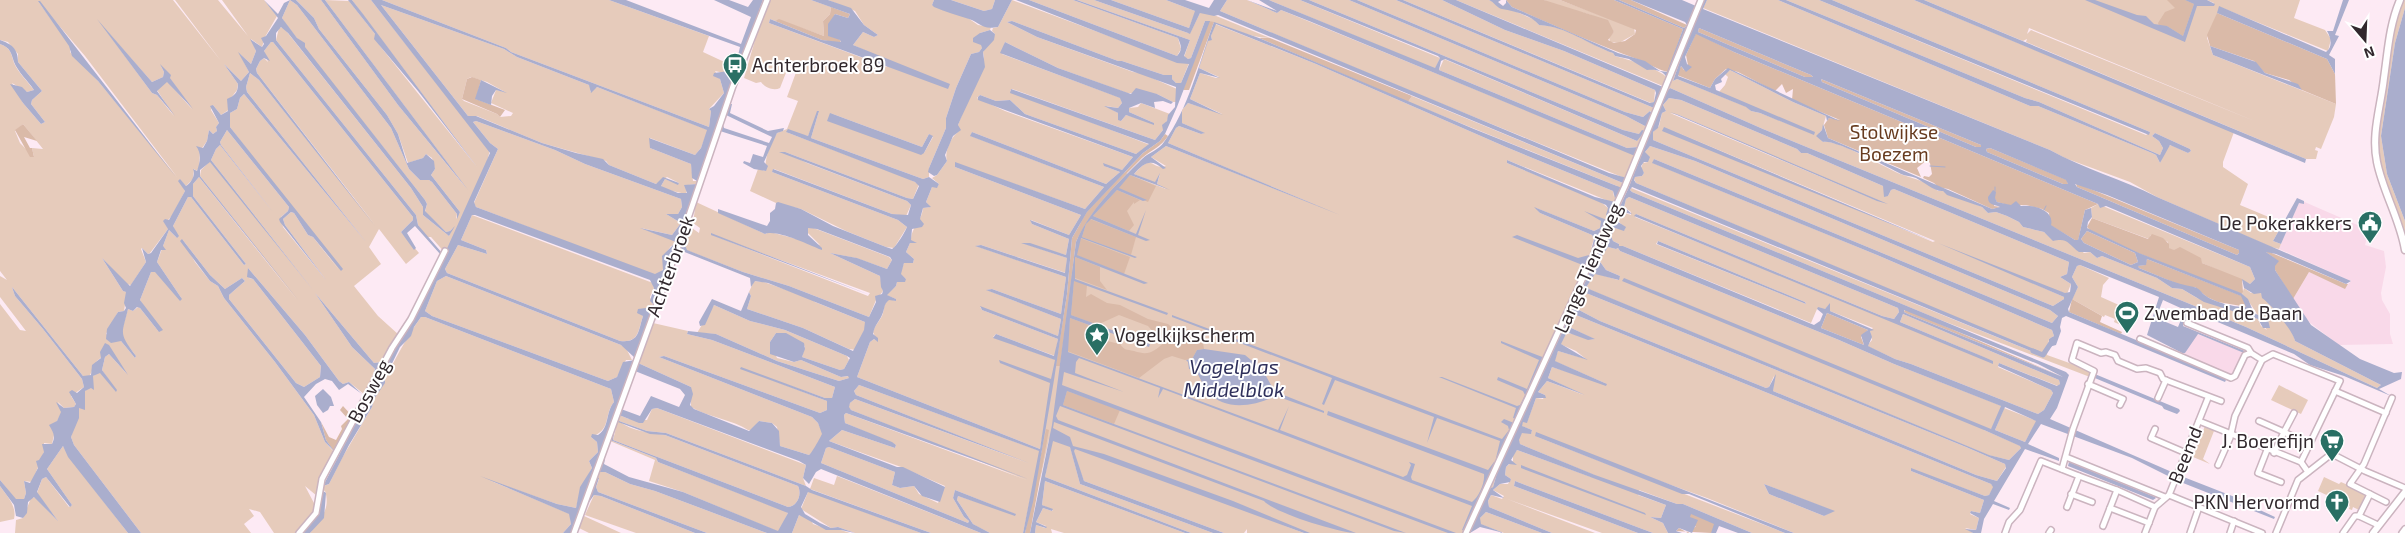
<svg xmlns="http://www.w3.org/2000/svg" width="2405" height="533" viewBox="0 0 2405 533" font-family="'Exo 2',sans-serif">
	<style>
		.built { fill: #f9d9e9 }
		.green { fill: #e6cbbb; fill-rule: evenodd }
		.forest { fill: #dabaa8 }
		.water { fill: #aaaecd; fill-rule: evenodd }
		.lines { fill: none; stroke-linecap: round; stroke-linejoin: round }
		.stream { stroke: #aaaecd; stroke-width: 1 }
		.canal { stroke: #aaaecd; stroke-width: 5 }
		.minor-casing { stroke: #cbb4bf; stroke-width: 8 }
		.tertiary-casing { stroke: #cbb4bf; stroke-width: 9 }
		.minor { stroke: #fff; stroke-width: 5 }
		.tertiary { stroke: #fff; stroke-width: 6 }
		.labels { text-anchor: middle; stroke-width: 4; stroke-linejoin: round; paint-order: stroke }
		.poi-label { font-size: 19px; fill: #31282d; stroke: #fff; text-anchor: start }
		.park-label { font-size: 19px; fill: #673b1f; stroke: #fff }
		.street-label { font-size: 19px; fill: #31282d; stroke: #fff }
		.water-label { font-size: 20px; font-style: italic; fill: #2f305b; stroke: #fff }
	</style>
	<rect width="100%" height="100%" fill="#fdeaf4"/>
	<g class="built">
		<path d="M 2300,200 L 2369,230 L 2365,245 L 2384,251 L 2386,267 L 2381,293 L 2382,300 L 2390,314 L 2390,334 L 2393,344 L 2339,345 L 2309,322 L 2293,299 L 2309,272 L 2345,288 L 2351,281 L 2279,249 Z"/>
		<path d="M 2197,334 L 2243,352 L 2234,376 L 2183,356 Z"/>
	</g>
	<g class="green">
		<path d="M 0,0 L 173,0 L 221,61 L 175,0 L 218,0 L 248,36 L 222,0 L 264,0 L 277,16 L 265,37 L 262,47 L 251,39 L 256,51 L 251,64 L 240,54 L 249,72 L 241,81 L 224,64 L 238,84 L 237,90 L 228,102 L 230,109 L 221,115 L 213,105 L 211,110 L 219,123 L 216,127 L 217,131 L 213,134 L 209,130 L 207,141 L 200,151 L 199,168 L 196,171 L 194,169 L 193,179 L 186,186 L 180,180 L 185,191 L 172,216 L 167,221 L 168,229 L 150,253 L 148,254 L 142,248 L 141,249 L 146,262 L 131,285 L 126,284 L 102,258 L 123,291 L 127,292 L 124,311 L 118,312 L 106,334 L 121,341 L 135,358 L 136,356 L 123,339 L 121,333 L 128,309 L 133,311 L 138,307 L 140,308 L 159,332 L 140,300 L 151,272 L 155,271 L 182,299 L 157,262 L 169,230 L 177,238 L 173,226 L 188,197 L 191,197 L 244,265 L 246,264 L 193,196 L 193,184 L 199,177 L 298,301 L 200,176 L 201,170 L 210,161 L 313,290 L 211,160 L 216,149 L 220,145 L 273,212 L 221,145 L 220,142 L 227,130 L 289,207 L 288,211 L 281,217 L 283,227 L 326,280 L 285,225 L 283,219 L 291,212 L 294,213 L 308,235 L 313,237 L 340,271 L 230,127 L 230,113 L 237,109 L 240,98 L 244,94 L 366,242 L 247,92 L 246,87 L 250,73 L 259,80 L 375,225 L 257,73 L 256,69 L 260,61 L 264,58 L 268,62 L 264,51 L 271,42 L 273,42 L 413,217 L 413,220 L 401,232 L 419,253 L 406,264 L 379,229 L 369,247 L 381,264 L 354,286 L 378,316 L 399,335 L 383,362 L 374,363 L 315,293 L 352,347 L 375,369 L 365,395 L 349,382 L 343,384 L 339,381 L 305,335 L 248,268 L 249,278 L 253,279 L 321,366 L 320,377 L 304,387 L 296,383 L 229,299 L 229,295 L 245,281 L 242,278 L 225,289 L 210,275 L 182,239 L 195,262 L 210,281 L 218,286 L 224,298 L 275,362 L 314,415 L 325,442 L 335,453 L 317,496 L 305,486 L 315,505 L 312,514 L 297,533 L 274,533 L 260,512 L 249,509 L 254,516 L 244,524 L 251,533 L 141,533 L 74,445 L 71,437 L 79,408 L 82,408 L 85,391 L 92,385 L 93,376 L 100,372 L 116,391 L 102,370 L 105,357 L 109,354 L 127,374 L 110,350 L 97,361 L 89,377 L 83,376 L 12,287 L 15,296 L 43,329 L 82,379 L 84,387 L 71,396 L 76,404 L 74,407 L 64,408 L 58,402 L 62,412 L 57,421 L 52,444 L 44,443 L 44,452 L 32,482 L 24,481 L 26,493 L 24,499 L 16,500 L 0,480 L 0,304 L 20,330 L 26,331 L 0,297 L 0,276 L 7,280 L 0,271 L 0,44 C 11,48 11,53 14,63 C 18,72 28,82 34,90 L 27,92 L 12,83 L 23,103 L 41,124 L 45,122 L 31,104 L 32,100 L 42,91 L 18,62 L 18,54 L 8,42 L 0,40 ZM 38,1 L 85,56 L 177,177 L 98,81 L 70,52 L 70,46 ZM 105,29 L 152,82 L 163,77 L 164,72 L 161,66 L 192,109 L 167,81 L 157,90 L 174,116 L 157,95 L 152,93 ZM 23,124 L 43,149 L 32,148 L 34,157 L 20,143 L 15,131 Z"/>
		<path d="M 290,0 L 297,5 L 391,128 L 409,169 L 420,180 L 429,180 L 432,182 L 457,214 L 456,219 L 460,212 L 431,175 L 435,169 L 432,158 L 426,154 L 423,158 L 408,163 L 398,134 L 387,115 L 319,29 L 314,18 L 296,0 L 321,0 L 398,105 L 467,189 L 325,0 L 349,1 L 375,34 L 380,46 L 477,167 L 352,0 L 371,0 L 489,150 C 492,161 453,238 446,254 L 431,237 L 427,237 L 418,225 L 416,215 L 276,40 L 279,28 L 283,27 L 411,188 L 423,207 L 423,215 L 449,236 L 453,228 L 450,231 L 446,232 L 425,212 L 427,204 L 425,200 L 285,23 L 282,18 Z"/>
		<path d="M 382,0 L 609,0 L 709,36 L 703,52 L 733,66 L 724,73 L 715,71 L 720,79 L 724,93 L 709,109 L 711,111 L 709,127 L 511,52 L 506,48 Z"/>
		<path d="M 769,0 L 811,0 L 831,7 L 830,14 L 823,21 L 824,36 L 779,20 L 775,21 L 770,19 L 769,23 L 887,67 L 882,58 L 853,45 L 863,32 L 874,37 L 878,35 L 864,25 L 855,11 L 828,0 L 934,0 L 932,5 L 968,18 L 978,25 L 991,27 L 990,30 L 980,33 L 982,48 L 979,52 L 971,54 L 956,88 L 946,118 L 946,128 L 929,168 L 929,177 L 923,179 L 811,138 L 819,111 L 808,136 L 786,132 L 907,178 L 919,184 L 913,199 L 907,198 L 785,152 L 807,163 L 907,201 L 911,205 L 906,216 L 892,214 L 774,169 L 772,172 L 898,220 L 907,227 L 894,248 L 886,247 L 846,231 L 801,209 L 776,203 L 750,191 L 758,169 L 766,171 C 764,158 770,145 777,133 L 787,129 L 798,101 L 787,97 L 798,67 L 789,65 L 780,88 C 774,91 765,88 761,82 L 756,83 L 744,78 L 760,23 ZM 830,113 L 922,147 L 929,134 L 933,137 L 924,153 Z"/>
		<path d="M 951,0 L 995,0 L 992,9 L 984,11 Z"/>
		<path d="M 1012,0 L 1176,61 L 1189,63 L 1181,83 L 1176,83 L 1172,79 L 1172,75 L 1164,75 L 1122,61 L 1118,61 L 1012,21 L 1007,22 L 1037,37 L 1133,72 L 1141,73 L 1177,89 L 1176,102 L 1173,102 L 1157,94 L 1127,93 L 1058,68 L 1005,42 L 1002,54 L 1121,98 L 1122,103 L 1118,108 L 1106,106 L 1118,113 L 1121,121 L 1126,115 L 1154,123 L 1129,112 L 1129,108 L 1138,107 L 1141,103 L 1170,114 L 1163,130 L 1155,140 L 1018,91 L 1012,89 L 1010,91 L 1150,145 L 1136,154 L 1025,114 L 1010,100 L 996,101 L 980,95 L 977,98 L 1005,111 L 1133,157 L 1122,170 L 1104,166 L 1120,172 L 1106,184 L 972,132 L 971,136 L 1104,187 L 1085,209 L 955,163 L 955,167 L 1081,215 L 1069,235 L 1031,220 L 1032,224 L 1069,239 L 1066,255 L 1023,243 L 1067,258 L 1066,273 L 981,245 L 976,246 L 1066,277 L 1061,314 L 992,289 L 987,290 L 1061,319 L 1058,336 L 980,307 L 982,310 L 1058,339 L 1055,356 L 996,334 L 993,337 L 1056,360 L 1082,215 L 1123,172 L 1166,189 L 1157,184 L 1160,174 L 1155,183 L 1134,174 C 1155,151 1148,170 1166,166 L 1151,157 L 1166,146 L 1318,206 L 1168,143 L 1176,128 L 1179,126 L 1201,134 L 1204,133 L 1182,123 L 1182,110 L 1188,103 L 1222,114 L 1190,99 L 1200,73 L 1216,78 L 1219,77 L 1199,68 L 1208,40 L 1212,40 L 1211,36 L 1215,24 L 1316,64 L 1506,147 L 1613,191 L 1614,197 L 1617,186 L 1408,102 L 1412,96 L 1623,183 L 1622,177 L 1420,95 L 1220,11 L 1227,0 L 1247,0 L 1277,13 L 1281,10 L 1635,155 L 1638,147 L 1627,148 L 1439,70 L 1444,59 L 1637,141 L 1639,134 L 1623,130 L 1309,0 L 1349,0 L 1626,116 L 1645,126 L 1652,113 L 1650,111 L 1643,117 L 1625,112 L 1357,0 L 1396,0 L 1654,108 L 1663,86 L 1456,0 L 1489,0 L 1535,20 L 1539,25 C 1566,25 1589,45 1613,53 L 1615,56 C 1626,59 1661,69 1667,78 L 1693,24 L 1673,81 L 1677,79 L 1747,107 L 1751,111 L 1760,113 L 1814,134 L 1719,92 L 1725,85 L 1728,77 L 1725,74 L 1730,70 L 1793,102 L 1826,116 L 1822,130 L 1819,133 L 1819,137 L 1823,142 C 1838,139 1886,169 1903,175 C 1915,179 1929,182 1938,191 L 1943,191 L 1982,207 L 1988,213 L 1996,212 L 2007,216 L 2019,222 L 2023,227 L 2044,232 L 2053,240 C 2067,237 2074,245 2084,253 L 2090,252 L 2097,258 L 2102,256 L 2157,278 L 2172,288 L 2182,289 L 2197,298 L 2258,319 L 2261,326 L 2267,330 C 2259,319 2252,303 2242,294 L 2244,288 L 2251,293 L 2260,292 C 2269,307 2291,322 2295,341 L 2381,385 L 2377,388 L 2246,327 L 1763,129 L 1670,88 L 1627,189 L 1497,473 L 1493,487 L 1489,490 L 1470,533 L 1306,533 L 1280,524 L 1304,533 L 1247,533 L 1247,529 L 1244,533 L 1224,533 L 1084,481 L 1070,446 L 1080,484 L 1213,533 L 1191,533 L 1045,477 L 1052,441 L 1049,439 L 1040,480 L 1043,437 L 1051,391 L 1040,449 L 857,377 L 870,342 L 874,339 L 877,341 L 873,332 C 875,325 879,322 882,316 C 885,309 882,305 889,299 L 896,301 L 896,299 L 886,295 L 896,286 L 897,282 L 906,279 L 900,274 L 904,263 L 913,263 L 914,259 L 906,252 L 910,243 L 915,243 L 911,241 C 911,227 922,221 923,208 L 930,207 L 926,202 L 932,187 L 937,187 L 939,184 L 932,178 L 937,175 L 947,161 C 944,152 951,137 959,131 L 958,125 L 984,57 L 983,52 L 995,34 L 992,31 L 993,28 L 998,27 ZM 1507,160 L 1611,202 L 1608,208 L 1601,202 L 1507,163 ZM 1536,208 L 1594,231 L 1600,228 L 1602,223 L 1600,220 L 1607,221 L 1591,248 L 1594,239 L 1592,235 L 1540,213 Z"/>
		<path d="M 1029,0 L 1073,0 L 1178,38 L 1181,49 L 1177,56 Z"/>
		<path d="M 1077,0 L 1094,0 L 1188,33 L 1190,33 L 1200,13 L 1209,13 L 1270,38 C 1248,38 1227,25 1205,21 L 1191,58 L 1188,59 L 1184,57 L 1190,40 Z"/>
		<path d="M 1111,0 L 1166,0 L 1195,11 L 1195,13 L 1189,28 Z"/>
		<path d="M 1269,0 L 1300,0 L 1440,58 L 1435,69 Z"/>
		<path d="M 1403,0 L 1442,0 L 1505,30 L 1564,51 L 1655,90 L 1654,102 L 1651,103 Z"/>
		<path d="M 1544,0 L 1560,0 L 1634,28 L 1635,34 L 1619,43 L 1610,42 L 1609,37 L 1614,32 C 1598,8 1567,14 1544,0 Z"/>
		<path d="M 1707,0 L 1778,0 L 2030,106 L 2038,106 L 2152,153 L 2156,155 L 2160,163 L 2167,147 L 2171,145 L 2188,153 L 2191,151 L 2190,149 L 2155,133 L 2152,136 L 2159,141 L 2163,148 L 2160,155 L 2039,102 L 2025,98 L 1786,0 L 1819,0 L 2146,135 L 2150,132 L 1832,0 L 1914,0 L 2234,132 L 2223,162 L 2223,167 L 2248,184 L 2240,205 L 2283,223 L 2273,241 L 2281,244 L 2279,249 L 2271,247 L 2157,197 L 2130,182 L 2065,158 L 2050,150 L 1703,8 Z"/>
		<path d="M 1924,0 L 2198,0 L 2203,6 L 2214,6 L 2214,3 L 2207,0 L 2300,0 L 2294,18 L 2325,30 L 2331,39 L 2328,51 L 2220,7 L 2207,38 L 2213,55 L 2336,104 L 2334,117 L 2321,149 L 2316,147 L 2315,150 L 2318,151 L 2316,159 L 2306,159 L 2026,42 L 2027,39 L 2023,41 ZM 2029,28 L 2257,122 L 2031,30 L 2027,34 Z"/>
		<path d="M 2402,0 L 2405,0 L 2405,8 L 2395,43 L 2381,136 L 2387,174 L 2405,221 L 2405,239 L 2382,175 L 2378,156 L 2378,127 L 2389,43 Z"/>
		<path d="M 381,5 L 504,49 L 517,57 L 589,85 L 592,87 L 590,92 L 597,87 L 708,130 L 701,148 L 695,155 L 650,138 L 650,148 L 691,164 L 693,181 L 697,181 L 697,184 L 688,185 L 686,194 L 663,189 L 661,186 L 665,179 L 678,184 L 679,183 L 667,177 L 656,184 L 609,165 L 606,161 L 542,143 L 477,116 L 468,116 ZM 471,77 L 487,82 L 505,92 L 496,90 L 491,103 L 513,113 L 511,116 L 500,117 L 497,114 L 464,101 L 462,99 L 467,79 Z"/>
		<path d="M 1669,98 L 1681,100 L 1797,149 L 1801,153 L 1807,153 L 1883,186 L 1888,196 L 1891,190 L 1894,189 L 2069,262 L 2067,274 L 2060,277 L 2071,284 L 2067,294 L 2026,280 L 2064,297 L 2064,299 L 2053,306 L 1653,140 L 1653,132 L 1659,126 L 1662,113 L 1666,111 L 1663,105 ZM 1670,113 L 1679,115 L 1887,205 ZM 1664,127 L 1935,241 L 1933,242 Z"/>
		<path d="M 476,121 L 555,150 L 585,164 L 681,199 L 682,207 L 678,214 L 666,214 L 681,223 L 672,235 L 641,228 L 676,241 L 679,240 L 677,245 L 671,246 L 663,257 L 664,267 L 661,273 L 655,275 L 643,271 L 476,207 L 474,203 L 498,149 L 490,143 L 473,122 Z"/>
		<path d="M 1650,146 L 1695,161 L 2050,310 L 2058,316 L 2052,323 L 1654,159 L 1653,163 L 1877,255 L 2052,330 L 2054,336 L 2049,339 L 2047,355 L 2089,370 L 2090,377 L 1938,319 L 1632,192 L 1630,190 L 1631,188 L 2038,354 L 2039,352 L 1636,183 L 1634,179 L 1635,177 L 1642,176 L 1644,173 L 1641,168 L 1643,163 L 1648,162 L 1645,152 Z"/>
		<path d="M 1629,197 L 1898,308 L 1899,312 L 1894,319 L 1882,316 L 1636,214 L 1635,217 L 1993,361 L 1900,322 L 1903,314 L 2059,380 L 2060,384 L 2058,386 L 1999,363 L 1998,367 L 2051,390 L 2053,393 L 2044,410 L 2038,414 L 1911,364 L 1895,359 L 1867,346 L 1872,340 L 1870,331 L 1873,328 L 1830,311 L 1830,304 L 1825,309 L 1817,309 L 1811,323 L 1623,246 L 1619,246 L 1619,244 L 1613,241 L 1611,236 L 1615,228 L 1625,230 L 1618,220 L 1622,212 L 1631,215 L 1631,212 L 1624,207 L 1626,199 ZM 1658,241 L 1805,302 L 1806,304 L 1656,244 Z"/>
		<path d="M 696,202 L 765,234 L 770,232 L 820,245 L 807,232 L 807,228 L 811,227 L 889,257 L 892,260 L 887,269 L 856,258 L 830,253 L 880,276 L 883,291 L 876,300 L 869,317 L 789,286 L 743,272 L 686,250 L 685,245 L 690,233 L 689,226 L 699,233 L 700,228 L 693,223 ZM 710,234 L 870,293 L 868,296 Z"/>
		<path d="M 2098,204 L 2250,267 L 2255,279 L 2250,284 L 2202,263 L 2182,249 L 2175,251 L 2168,248 L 2168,242 L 2151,235 L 2149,239 L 2092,218 L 2091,208 Z"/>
		<path d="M 472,215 L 653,283 L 654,288 L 650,297 L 653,305 L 642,314 L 643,316 C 638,331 639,343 620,341 L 447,273 L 445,269 L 458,245 L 487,254 L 486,250 L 461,240 Z"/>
		<path d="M 1608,247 L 1616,249 L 1618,248 L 1620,251 L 1839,340 L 1894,364 L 2002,406 L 1991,430 L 1985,427 L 1984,430 L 2021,446 L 2021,448 L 2009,460 L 1988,455 L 1588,289 L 1587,286 L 1595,273 L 1618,280 L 1620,276 L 1606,270 L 1598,259 Z"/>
		<path d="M 2080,265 L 2109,278 L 2103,285 L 2101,297 L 2130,310 L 2123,326 L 2114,322 L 2115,319 L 2105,315 L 2104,317 L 2072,299 L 2078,287 L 2072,277 L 2077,266 Z"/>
		<path d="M 446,276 L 621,345 L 626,348 L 632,360 L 626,360 L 617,377 L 608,381 L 432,316 L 425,311 L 437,281 Z"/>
		<path d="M 754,281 L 764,282 L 812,299 L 815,302 L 865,322 L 866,326 L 856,350 L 849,349 L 803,328 L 747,309 L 751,296 L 749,292 Z"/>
		<path d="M 1586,293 L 1966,447 L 2005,464 L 2006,467 L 1997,481 L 1976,475 L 1773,391 L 1774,376 L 1769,387 L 1766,388 L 1600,321 L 1577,309 L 1580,295 Z"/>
		<path d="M 714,305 L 750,321 L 785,330 L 847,356 L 849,360 L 844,369 L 840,370 L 802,357 L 805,346 L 776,333 L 770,342 L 777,358 L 794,362 L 801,360 L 841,377 L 849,376 L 849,378 L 839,381 L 777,361 L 716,334 L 697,333 Z"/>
		<path d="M 1576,315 L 1991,484 L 1994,487 L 1989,495 L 1985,496 L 1911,469 L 1911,471 L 1984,500 L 1980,513 L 1971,511 L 1970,514 L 1979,518 L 1976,530 L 1965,528 L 1973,533 L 1794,533 L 1707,498 L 1535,436 L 1785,533 L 1752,533 L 1683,504 L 1677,504 L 1639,490 L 1638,495 L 1666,505 L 1661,518 L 1650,517 L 1663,523 L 1668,533 L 1653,533 L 1515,481 L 1514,486 L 1638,533 L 1602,533 L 1507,499 L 1595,533 L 1552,533 L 1489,507 L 1488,501 L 1491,495 L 1502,499 L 1504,496 L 1493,490 L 1500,484 L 1508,484 L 1511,479 L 1505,475 L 1506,467 L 1513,461 L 1513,455 L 1517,450 L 1591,477 L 1594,475 L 1520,444 L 1518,440 L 1522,432 L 1531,433 L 1532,430 L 1521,426 L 1523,422 L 1527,422 L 1536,398 L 1543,399 L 1545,395 L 1538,392 L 1547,381 L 1584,395 L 1548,378 L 1552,367 L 1607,384 L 1554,361 L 1558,351 L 1586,359 L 1576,351 L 1560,344 L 1566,334 C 1575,331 1584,341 1594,339 L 1569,327 L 1571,319 ZM 1764,484 L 1833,511 L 1824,516 L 1769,494 Z"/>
		<path d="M 421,317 L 425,317 L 611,389 L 614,402 C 603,416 612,430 591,437 L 597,442 L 598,452 L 589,461 L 592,468 L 581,488 L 576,508 L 557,504 L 489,480 L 570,514 L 571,524 L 563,533 L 310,533 C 320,520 331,509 325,491 L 322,490 L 323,486 L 329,484 L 342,458 L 372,407 L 374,399 C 390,370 403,342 421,317 Z"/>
		<path d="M 653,323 L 688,331 L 687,334 L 712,340 L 835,387 L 832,398 L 825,398 L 740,368 L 827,401 L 827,410 L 820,413 L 664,356 L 659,357 L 812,417 L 818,423 L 823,434 L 813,452 L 809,455 L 780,446 L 777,427 L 772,423 L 759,421 L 752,430 L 748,430 C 733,420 708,417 691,407 L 691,387 L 638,363 Z"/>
		<path d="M 859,385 L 1040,451 L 1023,533 L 990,533 L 978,527 L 973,524 L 957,500 L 958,496 L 1015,514 L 955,490 L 953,498 L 964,517 L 969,521 L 968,523 L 821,463 L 826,448 L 829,447 L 895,472 L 892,485 L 900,488 L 914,486 L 919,494 L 938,503 L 945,486 L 901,467 L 829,441 L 842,430 L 895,448 L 896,445 L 892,443 L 845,423 L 844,415 L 846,413 L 1027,480 L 851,410 L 848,407 L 850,403 L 855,399 L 1028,463 L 856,395 L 854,391 Z"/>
		<path d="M 2279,385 L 2308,400 L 2301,414 L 2271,400 Z"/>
		<path d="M 657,408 L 806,465 L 803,478 L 806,486 L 666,433 L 647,431 L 619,421 C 633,432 649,432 665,435 L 798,486 C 802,494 798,506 788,507 L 613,440 L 616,428 L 610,440 L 656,458 L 658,462 L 785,511 L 788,513 L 779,532 L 683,492 L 649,481 L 655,460 L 610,441 L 619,415 L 629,419 L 647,420 L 652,409 Z"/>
		<path d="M 2004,408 L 2037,421 L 2025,442 L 1995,430 Z"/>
		<path d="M 2205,426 L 2220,432 L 2214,431 L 2203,459 L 2210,464 L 2193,457 Z"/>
		<path d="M 63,446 L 69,457 L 128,533 L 15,533 L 16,520 L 23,518 L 31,498 L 35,497 L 58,521 L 37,493 L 42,479 L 46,477 L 69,507 L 72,505 L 47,469 Z"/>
		<path d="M 598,472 L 605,472 L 630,484 L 655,491 L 767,533 L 707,533 L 598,492 L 596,487 L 599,479 L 596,477 Z"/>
		<path d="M 837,476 L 981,533 L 931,533 L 810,489 L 814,478 L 834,485 Z"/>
		<path d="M 2324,477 L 2339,484 L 2341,482 L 2366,493 L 2359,510 L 2353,507 L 2352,510 L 2349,509 L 2350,506 L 2318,491 Z"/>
		<path d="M 1045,481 L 1185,533 L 1064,533 L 1051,529 L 1052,533 L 1035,533 L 1036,525 L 1045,528 L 1046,526 L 1036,522 L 1043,508 L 1052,511 L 1053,510 L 1042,505 Z"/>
		<path d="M 0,486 C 7,496 17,506 14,519 L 0,522 Z"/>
		<path d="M 808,492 L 811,492 L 921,533 L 855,533 L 838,527 L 831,528 L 801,509 Z"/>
		<path d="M 594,495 L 601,496 L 695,533 L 636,533 L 585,515 Z"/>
		<path d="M 1486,512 L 1542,533 L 1504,533 L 1480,524 L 1480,518 Z"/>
		<path d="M 799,515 L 811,520 L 813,524 L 830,530 L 841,530 L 850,533 L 792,533 Z"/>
		<path d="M 584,516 L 621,533 L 589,533 L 579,528 Z"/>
	</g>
	<g class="forest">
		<path d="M 1506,0 L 1544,0 L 1608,20 L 1614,32 L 1608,40 L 1614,43 L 1625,41 L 1635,34 L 1636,30 L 1560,0 L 1614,0 L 1683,29 L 1668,72 C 1655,69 1649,63 1637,59 C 1595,44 1553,25 1512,7 Z"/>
		<path d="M 1619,0 L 1631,0 L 1687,25 L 1684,28 Z"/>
		<path d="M 2167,0 L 2185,0 L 2194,4 L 2183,36 L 2167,26 L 2159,26 L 2158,23 L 2165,12 L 2175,8 Z"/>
		<path d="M 831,7 L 850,14 L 848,18 L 835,14 C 827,31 829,28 841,41 L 839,43 L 822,40 L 775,21 L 779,19 L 824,36 L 823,21 L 830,14 Z"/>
		<path d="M 2217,13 L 2327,59 L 2335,74 L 2336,104 L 2302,90 L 2289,80 L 2265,73 L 2254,61 L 2210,46 L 2207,35 Z"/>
		<path d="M 1209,21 L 1214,22 L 1189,90 L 1183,90 Z"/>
		<path d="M 1699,28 L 1811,75 L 1813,77 L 1811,78 L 1805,77 L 1698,32 Z"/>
		<path d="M 1696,33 L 1734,52 L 2098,204 L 2085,210 L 2078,241 L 2075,240 L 2050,225 L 2049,213 L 2042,209 L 2026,205 L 2008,205 L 1997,202 L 1995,199 L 1995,191 L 1994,206 L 2001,207 L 1992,209 L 1948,189 L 1938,187 L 1934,183 L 1923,178 L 1924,176 L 1929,177 L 1932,174 L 1930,163 L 1927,160 L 1917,168 L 1921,177 L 1828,138 L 1824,125 L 1829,118 L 1840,120 L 1792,100 L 1793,89 L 1786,93 L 1782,84 L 1775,91 L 1738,72 L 1726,69 L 1715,79 L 1710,88 L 1677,75 L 1681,66 L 1684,70 L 1688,65 L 1686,55 Z"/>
		<path d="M 1259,38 L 1270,38 L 1412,96 L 1408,102 Z"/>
		<path d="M 472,77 L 481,80 L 476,99 L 505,110 L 500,117 L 497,114 L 462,99 L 467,79 Z"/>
		<path d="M 1821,79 L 1981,145 L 1981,147 L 1976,147 L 1822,82 Z"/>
		<path d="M 23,124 L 37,141 L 24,137 L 30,148 L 32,148 L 34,157 L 30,157 L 15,130 Z"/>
		<path d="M 1165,134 L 1168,136 C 1161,147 1151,150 1142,158 C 1117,183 1090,210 1076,242 L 1060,366 L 1056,366 L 1067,294 L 1072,238 L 1087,212 L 1143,153 L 1160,141 Z"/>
		<path d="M 1990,148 L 2067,180 L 2068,184 L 2063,184 L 1987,152 L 1986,149 Z"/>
		<path d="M 1130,175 L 1156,186 L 1148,202 L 1118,188 Z"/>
		<path d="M 2076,183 L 2239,250 L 2239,253 L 2237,255 L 2077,187 Z"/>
		<path d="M 1117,190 L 1140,200 L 1134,204 L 1134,202 L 1127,211 L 1134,225 L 1129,231 L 1093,216 Z"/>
		<path d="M 2092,218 L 2148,239 L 2152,234 L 2163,238 L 2169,244 L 2169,248 L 2174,250 L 2180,247 L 2201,258 L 2202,263 L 2242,279 L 2243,292 L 2242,294 L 2233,291 L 2138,253 L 2090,230 L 2087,227 Z"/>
		<path d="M 1090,219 L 1136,237 L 1131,255 L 1082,237 L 1086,224 Z"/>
		<path d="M 2087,231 L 2135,253 L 2138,262 L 2131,265 L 2084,243 L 2081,239 Z"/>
		<path d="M 1080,238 L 1130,257 L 1124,274 L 1076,255 Z"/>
		<path d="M 2267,251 L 2346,284 L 2348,284 L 2345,289 L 2309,272 L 2293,299 L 2275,270 L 2275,265 L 2278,261 L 2266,252 Z"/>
		<path d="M 1075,257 L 1100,267 L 1100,281 L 1107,290 L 1075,278 Z"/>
		<path d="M 2147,259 L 2242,296 L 2247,307 L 2218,302 L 2207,297 L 2195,287 L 2185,287 L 2139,268 L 2137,266 L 2145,265 Z"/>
		<path d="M 1074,280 L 1087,285 L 1086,297 L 1091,294 L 1107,303 L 1120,305 L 1148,319 L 1168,324 L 1176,331 L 1187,329 L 1202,336 L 1204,349 L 1197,350 L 1192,359 L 1185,360 L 1172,356 L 1164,359 L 1139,378 L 1067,351 L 1070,318 L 1100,329 L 1107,341 L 1120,344 C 1125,351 1126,349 1134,351 C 1149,356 1153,352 1165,342 L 1162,335 L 1155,334 L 1148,326 L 1119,315 L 1097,325 L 1071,315 Z"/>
		<path d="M 2072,299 L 2102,316 L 2100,322 L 2122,332 L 2121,334 L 2069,312 Z"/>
		<path d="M 1905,309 L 2063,377 L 1908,314 L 1904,312 Z"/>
		<path d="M 1827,313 L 1868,330 L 1861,337 L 1864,345 L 1821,328 Z"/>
		<path d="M 1067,391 L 1120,410 L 1114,424 L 1063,405 Z"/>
		<path d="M 343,406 L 354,418 L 335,453 L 326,440 L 321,422 L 329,437 L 336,440 L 342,429 L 341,426 L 348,419 L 340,410 Z"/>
		<path d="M 1046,429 L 1049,430 L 1030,533 L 1025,533 Z"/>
		<path d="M 1673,506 L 1719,523 L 1711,533 L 1676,531 L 1679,528 L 1688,533 L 1696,526 L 1670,529 Z"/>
	</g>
	<g class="water">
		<path d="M 264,0 L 278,14 L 284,3 L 290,0 L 282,18 L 297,38 L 305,43 L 305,47 L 425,200 L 427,204 L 425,211 L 446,232 L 450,231 L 455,226 L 449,236 L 423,215 L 423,207 L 411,188 L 288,33 L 281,27 L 276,33 L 276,40 L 416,215 L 418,225 L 442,253 L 440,254 L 415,226 L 407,233 L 416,248 L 414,250 L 401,232 L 413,220 L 413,217 L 273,42 L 271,42 L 264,51 L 270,61 L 264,58 L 260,61 L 256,69 L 257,73 L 375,226 L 259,80 L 250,73 L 246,87 L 247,92 L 366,242 L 244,94 L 240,98 L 237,109 L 230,113 L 230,127 L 343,269 L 341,271 L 313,237 L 308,235 L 294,213 L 291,212 L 283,219 L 285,225 L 326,280 L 280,222 L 279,219 L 288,211 L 289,207 L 227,130 L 220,142 L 221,145 L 273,212 L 220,145 L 216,149 L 211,160 L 313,290 L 210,162 L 200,170 L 200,176 L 299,301 L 199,177 L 193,184 L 193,196 L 246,264 L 244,265 L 191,197 L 188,197 L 173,226 L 179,236 L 177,238 L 169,230 L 163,246 L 166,250 L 161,250 L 157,262 L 182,299 L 180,301 L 155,272 L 151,272 L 140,300 L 163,330 L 159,332 L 140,308 L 137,307 L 133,311 L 128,309 C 122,335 118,332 136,356 L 135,358 L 121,341 L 111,343 L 106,339 L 107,329 L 118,312 L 124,311 L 126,308 L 124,303 L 126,292 L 123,291 L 102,258 L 130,286 L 146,262 L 142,248 L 148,254 L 151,253 L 168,229 L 163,221 L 165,219 L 169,220 L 185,191 L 178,181 L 180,179 L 186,186 C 191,183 196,175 193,169 L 197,171 C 200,162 202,154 196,146 L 203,148 L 207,141 L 209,130 L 213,134 L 217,131 L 216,127 L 219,123 L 210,106 L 213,105 L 221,115 L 228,111 L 227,99 C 234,96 238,93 238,84 L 224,64 L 241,81 L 249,72 L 238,52 L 251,64 L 256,51 L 250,39 L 262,47 L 264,44 L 261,38 L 266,36 L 278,18 Z"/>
		<path d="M 290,0 L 296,0 L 314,18 L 319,29 L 387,115 L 398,134 L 407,163 L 423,158 L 426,154 L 434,161 L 435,169 L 431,175 L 460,212 L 457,219 L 457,214 L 432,182 L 429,180 L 420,180 L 409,169 L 391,128 L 297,5 Z"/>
		<path d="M 321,0 L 325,0 L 468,190 L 398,105 Z"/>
		<path d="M 348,0 L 352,0 L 363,14 L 477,167 L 418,91 L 374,39 L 375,34 Z"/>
		<path d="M 371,0 L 382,0 L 506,48 L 511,52 L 709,127 L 711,111 L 709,109 L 714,106 L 724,93 L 720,79 L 713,76 L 714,73 L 729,71 L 736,64 L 740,47 L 609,0 L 626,0 L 741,44 L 751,17 L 714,0 L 729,0 L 748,7 L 753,0 L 763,0 L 697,181 L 692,178 L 691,164 L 650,148 L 649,138 L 695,155 L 701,148 L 707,130 L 597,87 L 591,93 L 589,85 L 517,57 L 504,49 L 381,5 L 468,116 L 476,116 L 542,143 L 576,153 L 603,159 L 609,165 L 656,184 L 663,177 L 679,183 L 678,185 L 665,179 L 661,186 L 678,193 L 687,193 L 684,185 L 697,184 L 676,242 L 640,228 L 672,235 L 681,223 L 666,214 L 678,214 L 682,207 L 681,199 L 585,164 L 555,150 L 476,121 L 473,122 L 490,143 L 498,149 L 474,202 L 476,207 L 655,274 L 663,270 L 662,256 L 674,244 L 677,246 L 655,306 L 650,301 L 654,288 L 650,280 L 475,215 L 472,215 L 461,240 L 486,250 L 487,254 L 458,245 L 445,269 L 447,273 L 620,341 C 639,343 638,332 643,316 L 637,313 L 638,309 L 654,307 L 635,358 L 621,345 L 446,276 L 437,281 L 425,311 L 432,316 L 608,381 L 617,377 L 623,362 L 635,360 L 572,533 L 563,533 L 571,524 L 569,514 L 480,476 L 557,504 L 576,508 L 580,487 L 592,468 L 589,461 L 598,452 L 597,442 L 591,437 L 592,434 L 598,435 C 610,427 605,413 614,402 L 611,389 L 425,317 L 421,317 L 414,327 L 411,336 L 400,347 L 385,378 L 385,383 L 374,399 L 372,407 L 349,445 L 329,484 L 323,486 L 389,359 L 422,304 L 490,153 Z"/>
		<path d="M 811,0 L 828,0 L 851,8 L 864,25 L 878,35 L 874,37 L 863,32 L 853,45 L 950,84 L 948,89 L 769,23 L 770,19 L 822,40 L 841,42 L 840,40 L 828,36 L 828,24 L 835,14 L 848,18 L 850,14 Z"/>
		<path d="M 934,0 L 951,0 L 984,11 L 992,9 L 995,0 L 1012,0 L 998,27 C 981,30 981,23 969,19 C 957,15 946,12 934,7 L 932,5 Z"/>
		<path d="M 1016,0 L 1029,0 L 1177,56 C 1183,50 1181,45 1178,38 L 1073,0 L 1077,0 L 1190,40 L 1184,56 L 1188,59 L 1191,58 L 1205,21 L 1210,21 L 1177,107 L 1165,134 L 1160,141 L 1143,153 L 1087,212 L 1072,238 L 1067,294 L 1054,380 L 1033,502 L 1025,533 L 1023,533 L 1039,451 L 859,385 L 854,391 L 856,395 L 1029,463 L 855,399 L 850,403 L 849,407 L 851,410 L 1028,479 L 846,413 L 844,415 L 845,423 L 892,442 L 896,445 L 895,448 L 842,430 L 829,441 L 897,467 L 903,467 L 945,487 L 940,502 L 922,496 L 914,486 L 900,488 L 892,485 L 895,472 L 829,447 L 826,448 L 821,463 L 968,523 L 969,521 L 964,517 L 953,498 L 955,490 L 1016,514 L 1015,516 L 958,496 L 957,500 L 973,524 L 990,533 L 981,533 L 821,469 L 816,472 L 809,484 L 803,478 L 806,465 L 799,461 L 657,408 L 652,409 L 643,423 L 639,423 L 619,415 L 621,409 L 640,416 L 651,396 L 679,407 L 685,395 L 680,389 L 635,371 L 638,363 L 691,387 L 693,394 L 690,405 L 694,409 L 749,431 L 759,421 L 772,423 L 779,431 L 780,446 L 809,455 C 812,453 820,438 822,434 L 818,423 L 812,417 L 659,357 L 664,356 L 820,413 L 827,410 L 827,401 L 740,369 L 741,367 L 825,398 L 832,398 L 835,387 L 712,340 L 687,334 L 688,331 L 716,334 L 777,361 L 839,381 L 849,378 L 848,376 L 841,377 L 801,360 L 794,362 L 770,354 L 770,342 L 776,333 L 786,333 L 804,343 L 805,349 L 802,357 L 840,370 L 844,369 L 850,358 L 847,356 L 785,330 L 750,321 L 714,305 L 705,325 L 700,326 L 699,322 L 712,299 L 741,311 L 749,292 L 751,296 L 747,309 L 803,328 L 853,351 L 864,330 L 865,322 L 768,283 L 755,281 L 751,287 L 750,278 L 682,251 L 680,249 L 686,231 L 688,231 L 690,233 L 685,245 L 687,250 L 743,272 L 789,286 L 869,317 L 876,302 L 875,296 L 882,294 L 883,291 L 881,287 L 880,276 L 830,253 L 857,258 L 887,269 L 892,260 L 890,257 L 817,229 L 808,228 L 808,235 L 822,248 L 822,250 L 819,249 C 808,244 775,229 765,234 L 718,213 L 718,209 L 767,226 L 770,221 L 770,213 L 775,209 L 776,203 L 778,202 L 801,209 L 833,226 L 886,247 L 892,249 C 896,247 905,232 907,227 L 898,220 L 772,172 L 773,169 L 892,214 L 908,215 L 911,205 L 907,201 L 779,152 L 785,152 L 907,198 L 913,199 L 919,186 L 915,182 L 786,132 L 788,129 L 808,136 L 817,111 L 819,111 L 811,138 L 923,179 L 929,177 L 939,184 L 937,188 L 932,187 L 926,202 L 931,207 L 923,208 L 920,219 L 924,224 L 922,227 L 912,229 L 911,240 L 917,243 L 910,243 L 906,252 L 914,259 L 913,263 L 904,263 L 901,274 L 906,279 L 905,282 L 897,282 L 896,286 L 887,295 L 896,299 L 896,301 L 889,300 C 883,305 885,309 882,315 C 879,322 875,324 873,334 L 878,338 L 878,342 L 874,339 L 870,342 L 857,377 L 1040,449 L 1050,383 L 1000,363 L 999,360 L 1051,379 L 1055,360 L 993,338 L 996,334 L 1054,356 L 1058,339 L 982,310 L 980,306 L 1058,336 L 1061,319 L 986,290 L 992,289 L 1061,314 L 1066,277 L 975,246 L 981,245 L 1065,273 L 1067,258 L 1021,243 L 1030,243 L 1066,255 L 1069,239 L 1032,224 L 1030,220 L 1069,235 L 1081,215 L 955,167 L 955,162 L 1085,209 L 1104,187 L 970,136 L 972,132 L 1106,184 L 1120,172 L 1104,166 L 1103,163 L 1122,170 L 1133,157 L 978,100 L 978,97 L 980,95 L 996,101 L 1010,100 L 1025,114 L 1136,154 L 1149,144 L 1010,93 L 1011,89 L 1155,140 L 1163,130 L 1162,125 L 1167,121 L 1168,115 L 1175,107 L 1176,87 L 1037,37 L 1007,22 L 1012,21 L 1118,61 L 1122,61 L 1164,75 L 1172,75 L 1172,79 L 1176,83 L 1181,83 L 1189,64 L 1177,63 Z"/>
		<path d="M 1094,0 L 1111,0 L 1189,28 L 1195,11 L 1166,0 L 1185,0 L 1209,8 L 1214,0 L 1227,0 L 1220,11 L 1609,173 L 1627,178 L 1623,183 L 1218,15 L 1214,16 L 1200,13 L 1190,34 L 1188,33 Z"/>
		<path d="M 1247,0 L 1277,11 L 1259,0 L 1269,0 L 1435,68 L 1440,58 L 1438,56 L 1300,0 L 1309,0 L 1623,130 L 1639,134 L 1642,130 L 1645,131 L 1637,141 L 1445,59 L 1441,61 L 1439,70 L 1627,148 L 1638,147 L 1635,156 L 1309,21 L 1281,10 L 1277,13 Z"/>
		<path d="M 1349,0 L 1357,0 L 1625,112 L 1643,117 L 1650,111 L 1652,114 L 1648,125 L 1645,126 L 1626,116 Z"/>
		<path d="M 1396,0 L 1403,0 L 1650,103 L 1654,102 L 1656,93 L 1655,90 L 1564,51 L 1505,30 L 1442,0 L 1456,0 L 1663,87 L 1654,108 Z"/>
		<path d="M 1489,0 L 1501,0 L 1498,2 L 1503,6 L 1506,3 L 1506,0 L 1512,7 L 1618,53 L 1645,61 L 1660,71 L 1667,72 L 1683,29 L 1614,0 L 1619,0 L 1684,28 L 1687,25 L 1685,22 L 1631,0 L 1682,0 L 1696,6 L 1695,18 L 1704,0 L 1707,0 L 1703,9 L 2050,150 C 2084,169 2122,179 2157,197 L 2351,281 L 2346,284 L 2276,254 L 2266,252 L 2279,261 L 2275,266 L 2275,270 L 2311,325 L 2360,359 L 2394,373 L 2402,372 L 2401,379 L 2379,389 L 2391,396 L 2344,376 L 2310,365 L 2294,354 L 2189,310 L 2183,326 L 2245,351 L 2244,353 L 2198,334 L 2185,353 L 2182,353 L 2147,335 L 2159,297 L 2080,265 L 2077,266 L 2072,277 L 2078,287 L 2068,309 L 2069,312 L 2227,378 L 2225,382 L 2066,316 L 2062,318 L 2060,327 L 2061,331 L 2056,345 L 2049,347 L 2049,339 L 2054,336 L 2052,330 L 1877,255 L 1652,163 L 1654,159 L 2052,323 L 2058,316 L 2050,310 L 1695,161 L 1650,146 L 1645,152 L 1650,157 L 1648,162 L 1644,162 L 1641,166 L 1644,173 L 1642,176 L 1635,177 L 1634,180 L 1636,183 L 2039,351 L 2038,354 L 1632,187 L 1630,190 L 1632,192 L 2066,372 L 2069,375 L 2057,408 L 2050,419 L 2181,476 L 2245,501 L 2247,504 L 2275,517 L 2274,519 L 2178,481 L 2132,458 L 2041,424 L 2028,444 L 2059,458 L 2059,461 L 2025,449 L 1994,501 L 2010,508 L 2009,510 L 1993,504 L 1984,519 L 1981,533 L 1973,533 L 1965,529 L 1976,530 L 1979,518 L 1970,513 L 1971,511 L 1980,513 L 1984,500 L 1911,471 L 1911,468 L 1985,496 L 1989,495 L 1993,487 L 1991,484 L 1576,315 L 1571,319 L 1569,327 L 1595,339 L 1588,340 L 1569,333 L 1566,334 L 1561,344 L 1588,360 L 1558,351 L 1555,361 L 1607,384 L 1606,386 L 1552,367 L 1548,378 L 1585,395 L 1547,381 L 1538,392 L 1545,395 L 1546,398 L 1536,398 L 1527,423 L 1523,422 L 1522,426 L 1532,430 L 1531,434 L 1522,433 L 1519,440 L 1520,444 L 1595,475 L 1677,504 L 1683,504 L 1752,533 L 1738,533 L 1719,526 L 1716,533 L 1711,533 L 1714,524 L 1691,514 L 1690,517 L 1698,520 L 1692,533 L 1679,528 L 1676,531 L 1682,533 L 1668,533 L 1663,523 L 1650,517 L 1661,518 L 1666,505 L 1517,450 L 1511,460 L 1517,465 L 1509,464 L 1506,467 L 1505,475 L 1511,479 L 1510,482 L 1500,484 L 1493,490 L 1504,498 L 1491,495 L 1488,501 L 1489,507 L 1552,533 L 1542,533 L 1486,512 L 1480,518 L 1481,524 L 1504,533 L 1480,527 L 1470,533 L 1489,489 L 1493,487 L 1497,473 L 1628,189 L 1663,101 L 1662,98 L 1670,88 L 1763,129 L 2246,327 L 2377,388 L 2381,385 L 2295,341 C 2293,331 2270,303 2262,298 L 2261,293 L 2254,294 L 2244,288 L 2242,279 L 2250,284 L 2255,279 L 2250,267 L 2106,206 L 2100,208 L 2098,204 L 1734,52 L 1696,34 L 1685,57 L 1687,64 L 1692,67 L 1686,72 L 1681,66 L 1678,76 L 1710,88 L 1715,79 L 1728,68 L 1840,121 L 1829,118 L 1827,121 L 1826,116 L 1793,102 L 1730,70 L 1721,79 L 1722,82 L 1715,85 L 1716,90 L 1815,132 L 1814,135 L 1760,113 L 1751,111 L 1746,107 L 1677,79 L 1673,81 L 1693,24 L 1667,78 C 1663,70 1655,69 1647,70 L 1629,59 L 1615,56 L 1613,53 C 1589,45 1566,26 1539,25 C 1531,15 1514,11 1502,9 C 1497,8 1494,2 1489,0 ZM 1699,28 L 1811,75 L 1813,77 L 1805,77 L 1698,32 ZM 1821,79 L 1981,145 L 1981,147 L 1976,147 L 1822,82 ZM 1669,98 L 1681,100 L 1797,149 L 1801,153 L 1807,153 L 1883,186 L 1884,197 L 1888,196 L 1891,190 L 1894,189 L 2069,262 L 2067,274 L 2060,277 L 2071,284 L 2070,292 L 2065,293 L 1938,243 L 2064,297 L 2064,299 L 2053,306 L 1653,140 L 1653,132 L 1658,128 L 1662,113 L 1666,111 L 1663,105 ZM 1990,148 L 2066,180 L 2068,184 L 2063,184 L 1987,152 L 1986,149 ZM 2075,184 L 2107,195 L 2239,250 L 2239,253 L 2237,255 L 2077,187 ZM 1629,197 L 1898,308 L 1899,312 L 1894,319 L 1882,316 L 1636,214 L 1634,216 L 1993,364 L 1993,361 L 1984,357 L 1900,322 L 1903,314 L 2059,380 L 2060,384 L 2057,386 L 1999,363 L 1998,366 L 2051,390 L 2053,393 L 2044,410 L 2038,414 L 1911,364 L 1895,359 L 1868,346 L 1872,337 L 1870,331 L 1874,330 L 1830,311 L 1830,303 L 1825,309 L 1818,307 L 1817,309 L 1823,314 L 1820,321 L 1814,325 L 1623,246 L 1619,246 L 1619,244 L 1613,241 L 1611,236 L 1615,228 L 1624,231 L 1626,227 L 1618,222 L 1622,212 L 1632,214 L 1624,207 L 1626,199 ZM 1608,247 L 1616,249 L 1618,248 L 1620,251 L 1839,340 L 1894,364 L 2001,406 L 1991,429 L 1624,278 L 1622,281 L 1984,430 L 2020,446 L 2021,448 L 2009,460 L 1989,455 L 1589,289 L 1587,286 L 1595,274 L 1619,280 L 1620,276 L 1606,270 L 1598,259 L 1602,256 ZM 1586,293 L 1966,447 L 2005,464 L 2006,468 L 1997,481 L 1976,475 L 1773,391 L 1776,374 L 1769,387 L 1766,388 L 1600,321 L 1577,309 L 1580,296 ZM 2163,300 L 2185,310 L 2178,327 L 2156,318 ZM 1904,310 L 2038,364 L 2063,377 L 1908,314 L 1904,312 ZM 1827,313 L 1868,330 L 1861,335 L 1864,345 L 1821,328 ZM 2005,407 L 2036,421 L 2025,442 L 1995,430 Z"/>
		<path d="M 1778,0 L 1786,0 L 2025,98 L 2039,102 L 2160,155 L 2163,148 L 2159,141 L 2152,136 L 2155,133 L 2190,149 L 2191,151 L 2188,153 L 2170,145 L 2160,163 L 2156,155 L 2152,153 L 2038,106 L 2030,106 Z"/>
		<path d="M 1819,0 L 1832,0 L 2150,132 L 2149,135 Z"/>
		<path d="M 1914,0 L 1924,0 L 2306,159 L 2305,163 Z"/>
		<path d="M 2085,0 L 2095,0 L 2137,15 L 2146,16 L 2154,24 L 2167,26 L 2183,36 L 2194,4 L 2185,0 L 2207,0 L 2215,4 L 2214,6 L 2197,6 L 2185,42 Z"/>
		<path d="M 2343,0 L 2349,0 L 2335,35 L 2339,36 L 2329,55 L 2335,59 L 2335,74 L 2327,59 L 2217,13 L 2219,6 L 2326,52 C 2333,47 2331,38 2327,31 L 2333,31 Z"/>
		<path d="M 38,1 L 40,1 L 176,177 L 98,81 L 72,56 L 69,46 Z"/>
		<path d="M 2405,8 L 2405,221 L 2387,174 L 2381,136 L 2395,43 Z"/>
		<path d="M 97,19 L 152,82 L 163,77 L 164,72 L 160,64 L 171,75 L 170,78 L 193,109 L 167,82 L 157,91 L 175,116 L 157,95 L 152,93 Z"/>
		<path d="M 1214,22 L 1259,38 L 1474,129 L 1622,188 L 1615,198 L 1613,191 L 1506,147 L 1316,64 L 1216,24 L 1211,36 L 1212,40 L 1208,41 L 1199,68 L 1220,78 L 1200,73 L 1190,99 L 1223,115 L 1188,103 L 1182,110 L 1182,123 L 1205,133 L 1201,134 L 1179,126 L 1176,128 L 1168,143 L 1340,215 L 1166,146 L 1151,157 L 1166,168 L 1163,169 C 1151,158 1144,163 1134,174 L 1155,182 L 1160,173 L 1157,184 L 1170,190 L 1130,175 L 1119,188 L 1147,200 L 1143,201 L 1117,190 L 1093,216 L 1136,234 L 1146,210 L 1138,235 L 1150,240 L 1146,241 L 1091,219 L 1086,224 L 1082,237 L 1137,257 L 1135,258 L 1081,238 L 1077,255 L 1148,283 L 1144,284 L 1075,257 L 1075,279 L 1168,313 L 1167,315 L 1074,281 L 1071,315 L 1150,344 L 1149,347 L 1070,318 L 1068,352 L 1278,430 L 1289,406 L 1280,430 L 1403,477 L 1407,475 L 1411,465 L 1409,462 L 1415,464 L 1411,477 L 1412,480 L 1472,502 C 1479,497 1485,483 1484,474 L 1327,415 L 1328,411 L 1488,470 L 1494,462 L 1497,463 L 1465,531 L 1462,530 L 1472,506 L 1163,389 L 1158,398 L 1160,388 L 1079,358 L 1076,362 L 1075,373 L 1124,392 L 1064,372 L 1062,385 L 1456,533 L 1448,533 L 1067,391 L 1063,405 L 1406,533 L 1394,531 L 1060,406 L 1056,416 L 1058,420 L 1356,533 C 1340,533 1274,513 1264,501 L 1054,422 L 1053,428 L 1070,437 L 1073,446 L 1104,454 L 1233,501 L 1310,533 L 1304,533 L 1075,449 L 1074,451 L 1084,481 L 1224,533 L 1213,533 L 1080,484 L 1070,447 L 1053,441 L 1045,477 L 1191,533 L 1185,533 L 1045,481 L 1042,505 L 1053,509 L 1052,511 L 1043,508 L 1036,522 L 1047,527 L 1046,528 L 1036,525 L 1035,533 L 1030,533 L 1052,425 L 1076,242 C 1090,209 1118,183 1142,159 C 1149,152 1159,150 1164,142 C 1188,110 1200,60 1214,22 Z"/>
		<path d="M 990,30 L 995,34 L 994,40 L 983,52 L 985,67 L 961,118 L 958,125 L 961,130 L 953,136 L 945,155 L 947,161 L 937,175 L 934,176 L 928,172 L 929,168 L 946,128 L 946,118 L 956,88 L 971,54 L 979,52 L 982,48 L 981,45 L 973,42 L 973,38 L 980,33 Z"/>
		<path d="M 0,40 C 11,44 18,48 18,62 L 42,91 L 32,100 L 31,104 L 45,122 L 41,124 L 23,103 L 10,84 L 22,87 L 27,92 L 34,90 C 28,81 18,72 14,62 C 11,53 11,48 0,44 Z"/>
		<path d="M 1005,42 L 1058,68 L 1131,94 L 1136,88 L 1157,94 L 1173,102 L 1171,104 L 1163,101 L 1154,102 L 1155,108 L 1141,103 L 1129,108 L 1129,112 L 1154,123 L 1154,125 L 1126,115 L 1121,121 L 1118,120 L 1118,113 L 1104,106 L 1118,108 L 1122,103 L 1120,98 L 1000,53 Z"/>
		<path d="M 2210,46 L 2256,62 L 2265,73 L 2298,84 L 2302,90 L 2213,55 Z"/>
		<path d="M 481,80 L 507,93 L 496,90 L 492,96 L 491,105 L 475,99 Z"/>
		<path d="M 730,104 L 732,104 L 730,113 L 768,131 L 784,128 L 783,131 L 777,133 L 764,162 L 768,166 L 766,171 L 754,169 L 743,163 L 744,161 L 750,163 L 753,154 L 763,157 L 767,146 L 720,131 L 723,125 L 724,128 L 769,143 L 772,137 L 726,115 Z"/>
		<path d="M 1670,112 L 1679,115 L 1888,204 L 1877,201 Z"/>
		<path d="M 830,113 L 922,147 L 929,134 L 933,136 L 924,153 L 921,155 L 827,121 Z"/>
		<path d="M 1823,124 L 1828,138 L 1992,209 L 2000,207 C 1995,204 1988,206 1988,197 L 1993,190 L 1996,192 L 1995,198 L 1997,202 L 2011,205 L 2016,201 L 2021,206 C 2032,204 2055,210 2051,225 L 2075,240 L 2078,240 L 2079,236 L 2085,210 L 2091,208 L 2092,217 L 2088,222 L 2087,228 L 2139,253 L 2241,293 L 2248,299 L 2254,313 L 2268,320 L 2270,328 L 2263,328 L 2258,319 L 2204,302 L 2182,289 L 2172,288 L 2157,278 L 2102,256 L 2097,258 L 2090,252 L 2079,252 C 2069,245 2068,237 2053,241 L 2044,232 L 2023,227 L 2019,222 L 2007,216 L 1996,212 L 1988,213 L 1982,207 L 1947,195 L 1943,191 C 1935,192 1924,182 1916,178 C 1911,176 1905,176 1901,174 C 1888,167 1834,139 1823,142 L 1816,136 L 1822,130 ZM 2087,231 L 2135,253 L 2138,262 L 2131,265 L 2084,243 L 2081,239 ZM 2147,259 L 2241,296 L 2246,307 C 2239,308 2213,302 2206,296 C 2201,293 2200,288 2194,287 C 2175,284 2157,275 2139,268 L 2138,266 L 2146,265 Z"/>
		<path d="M 1664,127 L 1935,242 L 1662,131 Z"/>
		<path d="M 1507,160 L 1595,197 L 1615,202 L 1609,216 L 1606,215 L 1608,208 L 1606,205 L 1507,163 Z"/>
		<path d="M 2297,198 L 2304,201 L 2304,204 L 2299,203 L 2281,244 L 2273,241 Z"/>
		<path d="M 1534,207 L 1594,231 L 1600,228 L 1601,221 L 1584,211 L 1607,220 L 1594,251 L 1591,251 L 1594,239 L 1592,235 L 1540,213 Z"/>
		<path d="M 711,233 L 870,295 L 711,235 Z"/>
		<path d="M 1517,235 L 1578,258 L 1589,255 L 1590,261 L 1582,275 L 1580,264 L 1512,237 Z"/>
		<path d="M 182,239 L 210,275 L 225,289 L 242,278 L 245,281 L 229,295 L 229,299 L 296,383 L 304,387 L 320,377 L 321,366 L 253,279 L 247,277 L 248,268 L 305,335 L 339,381 L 343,384 L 349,382 L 362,394 L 348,384 L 339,390 L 332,381 L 325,379 L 316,384 L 304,397 L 321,422 L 326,440 L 334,451 L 325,442 L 314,415 L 275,362 L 224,298 L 218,286 L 210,281 L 180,241 Z"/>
		<path d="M 1658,241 L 1805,302 L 1806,304 L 1657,244 Z"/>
		<path d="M 12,287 L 83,376 L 91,375 L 92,365 L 101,358 L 100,352 L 105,343 L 109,345 L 128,375 L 109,354 L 105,357 L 102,370 L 117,390 L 116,392 L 100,373 L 93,376 L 94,390 L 91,388 L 85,391 L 85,410 L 79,408 L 79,418 L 71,437 L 74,445 L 141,533 L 128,533 L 68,457 L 63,446 L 47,469 L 72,505 L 70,507 L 46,477 L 42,479 L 37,492 L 58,521 L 34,497 L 28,502 L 27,513 L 23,518 L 16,516 L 14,505 L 0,486 L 0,480 L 16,499 L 24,499 L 26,493 L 24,481 L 30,483 L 38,468 L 36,461 L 39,460 L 44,452 L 42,444 L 52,444 C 56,436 53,432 49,425 L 57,421 L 61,412 L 56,402 L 64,408 L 74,407 L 76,404 L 69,392 L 72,390 L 77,393 L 84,387 L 82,379 L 43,329 L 15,296 Z"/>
		<path d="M 315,293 L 374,363 L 383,362 L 371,382 L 375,369 L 352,347 Z"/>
		<path d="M 1172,315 L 1502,439 L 1509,430 L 1508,426 L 1501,422 L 1504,419 L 1514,423 L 1499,459 L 1496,458 L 1500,441 L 1437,418 L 1427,443 L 1434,417 L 1335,380 L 1324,405 L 1322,404 L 1332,378 L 1172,317 Z"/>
		<path d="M 1501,341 L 1545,358 L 1531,385 L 1517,419 L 1513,418 L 1516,408 L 1439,377 L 1442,377 L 1517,406 L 1520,405 L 1525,395 L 1523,391 L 1497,380 L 1498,377 L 1527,389 L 1539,360 L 1501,343 Z"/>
		<path d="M 1204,349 L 1245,355 L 1262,369 L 1271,385 L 1281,394 L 1324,411 L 1324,413 L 1276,396 C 1254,406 1226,412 1208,392 C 1203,386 1200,377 1196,371 L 1189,369 L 1188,362 L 1186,360 L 1192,359 L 1197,350 Z"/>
		<path d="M 2090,372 L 2179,409 L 2180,411 L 2177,414 L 2164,409 L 2162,406 L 2090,376 Z"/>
		<path d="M 323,389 L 331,397 L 334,406 L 330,406 L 328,410 L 323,413 L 317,405 L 315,396 Z"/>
		<path d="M 619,421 L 647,431 L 666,433 L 806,486 L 812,490 L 931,533 L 921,533 L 808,492 L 801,507 L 805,514 L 820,523 L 831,528 L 838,527 L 855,533 L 841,530 L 826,530 L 799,515 L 792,533 L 767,533 L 655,491 L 630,484 L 605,472 L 598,472 L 603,459 L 605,459 L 604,464 L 629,477 L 683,492 L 778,531 L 788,513 L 658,462 L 656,458 L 610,440 L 615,427 L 613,440 L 788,507 C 798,506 802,494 798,486 L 665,435 L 650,434 L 618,422 Z"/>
		<path d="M 1536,432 L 1794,533 L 1785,533 L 1689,494 L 1682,494 L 1535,436 Z"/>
		<path d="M 2069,462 L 2155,497 L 2156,498 L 2153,500 L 2068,466 Z"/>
		<path d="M 1521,465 L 1645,513 L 1646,515 L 1521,468 Z"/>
		<path d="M 596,477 L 599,478 L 596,487 L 598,492 L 707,533 L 695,533 L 601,496 L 594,495 L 585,508 Z"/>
		<path d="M 1515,481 L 1653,533 L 1638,533 L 1514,486 Z"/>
		<path d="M 1764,484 L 1835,511 L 1824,516 L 1769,494 Z"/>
		<path d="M 322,490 L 326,493 L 324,518 L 310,533 L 303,533 L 316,516 Z"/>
	</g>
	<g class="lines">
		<g class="stream">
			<path d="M 1930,166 L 1945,167"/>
			<path d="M 1995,191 L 1995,187"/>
			<path d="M 2044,210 L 2046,206"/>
		</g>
		<path class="canal" d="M 2033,351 L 2043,355 L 2053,340"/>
		<defs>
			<g id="minor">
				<path d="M 2187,323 L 2248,348 L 2251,353 L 2262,360"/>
				<path d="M 2140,339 L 2231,378 L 2235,376 L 2245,355 L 2251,353"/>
				<path d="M 2088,384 L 2123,399 L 2120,405"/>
				<path d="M 2335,391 L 2386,413"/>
				<path d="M 2158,398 L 2166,380"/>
				<path d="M 2199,421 L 2301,462 L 2308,472"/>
				<path d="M 2259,421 L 2284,432 L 2294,413"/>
				<path d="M 2155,429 L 2151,438 L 2186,453"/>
				<path d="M 2267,450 L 2258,473 L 2281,482"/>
				<path d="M 2274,453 L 2284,432 L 2309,445"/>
				<path d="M 2066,457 L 2165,497"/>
				<path d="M 2218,465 L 2230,438 L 2235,416 L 2262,360 L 2273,354 L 2340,381 L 2301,462"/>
				<path d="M 2062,469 L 2073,429 L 2094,371 L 2072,360 L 2077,343 L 2101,353 L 2106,352 L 2115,355 L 2118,361 L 2137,369 L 2146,368 L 2160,373 L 2163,379 L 2221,401"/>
				<path d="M 2079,476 L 2117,490 L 2103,526"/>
				<path d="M 2117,490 L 2155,507 L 2145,533"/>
				<path d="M 2071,494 L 2092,502"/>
				<path d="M 2169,495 L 2262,533"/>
				<path d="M 2386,502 L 2350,484 L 2364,464 L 2392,398"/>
				<path d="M 2155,507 L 2169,495 L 2208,398"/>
				<path d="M 2110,508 L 2149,523"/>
				<path d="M 2359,516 L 2370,494"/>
				<path d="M 299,533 L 316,513 L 322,479 L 392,348 L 411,319 L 445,251"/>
				<path d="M 574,533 L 685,227 L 733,86 L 767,0"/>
				<path d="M 1466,533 L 1625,186 L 1701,0"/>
				<path d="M 2005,533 L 2009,522 L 2020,510 L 2041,461 L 2079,476 L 2067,507"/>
				<path d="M 2049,533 L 2051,530"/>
				<path d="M 2190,533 L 2199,507"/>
				<path d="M 2230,533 L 2234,521"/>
				<path d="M 2276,533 L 2298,480 L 2330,455 L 2334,455 L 2365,471 L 2405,488"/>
				<path d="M 2343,533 L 2355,516 L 2359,516 L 2378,525"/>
				<path d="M 2402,533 L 2405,529"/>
			</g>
			<g id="tertiary">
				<path d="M 2400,0 C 2389,26 2388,51 2384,78 C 2381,106 2371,134 2377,162 C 2383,192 2400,219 2405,250"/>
				<path d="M 2373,533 L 2405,492"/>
			</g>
		</defs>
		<use href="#minor" class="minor-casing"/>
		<use href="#tertiary" class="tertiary-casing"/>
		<use href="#minor" class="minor"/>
		<use href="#tertiary" class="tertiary"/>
	</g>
	<defs>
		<symbol id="bus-pin" viewBox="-11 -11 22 30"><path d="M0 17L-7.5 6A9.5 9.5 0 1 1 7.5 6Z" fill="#296f64" stroke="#fff"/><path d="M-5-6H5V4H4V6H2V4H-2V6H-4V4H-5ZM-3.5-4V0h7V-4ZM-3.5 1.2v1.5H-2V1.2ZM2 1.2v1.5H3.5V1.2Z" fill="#fff"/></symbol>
		<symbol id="civic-pin" viewBox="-11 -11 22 30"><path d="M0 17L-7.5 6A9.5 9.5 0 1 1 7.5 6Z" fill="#296f64" stroke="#fff"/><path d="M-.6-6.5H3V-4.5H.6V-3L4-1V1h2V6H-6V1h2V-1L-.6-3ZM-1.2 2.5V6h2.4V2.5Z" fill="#fff"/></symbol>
		<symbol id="stadium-pin" viewBox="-11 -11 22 30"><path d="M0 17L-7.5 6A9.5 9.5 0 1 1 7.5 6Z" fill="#296f64" stroke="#fff"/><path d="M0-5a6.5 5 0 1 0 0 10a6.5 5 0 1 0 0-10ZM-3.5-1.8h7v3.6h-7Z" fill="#fff"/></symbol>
		<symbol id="sight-pin" viewBox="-11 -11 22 30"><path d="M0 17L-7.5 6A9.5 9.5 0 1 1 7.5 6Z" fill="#296f64" stroke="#fff"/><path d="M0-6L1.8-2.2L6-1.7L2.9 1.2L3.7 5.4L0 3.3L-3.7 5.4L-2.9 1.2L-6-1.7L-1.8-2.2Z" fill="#fff"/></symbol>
		<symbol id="supermarket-pin" viewBox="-11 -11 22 30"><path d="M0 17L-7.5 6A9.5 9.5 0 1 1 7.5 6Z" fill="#296f64" stroke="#fff"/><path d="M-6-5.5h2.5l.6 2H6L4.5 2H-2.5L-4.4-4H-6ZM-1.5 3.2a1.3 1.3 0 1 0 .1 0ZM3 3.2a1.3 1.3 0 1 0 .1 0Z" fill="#fff"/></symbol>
		<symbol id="church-pin" viewBox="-11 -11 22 30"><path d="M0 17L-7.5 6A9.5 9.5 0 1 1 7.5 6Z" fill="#296f64" stroke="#fff"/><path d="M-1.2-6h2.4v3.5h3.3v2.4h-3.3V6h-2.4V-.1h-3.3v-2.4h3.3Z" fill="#fff"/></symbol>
	</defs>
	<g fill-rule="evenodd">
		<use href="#bus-pin" x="721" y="51" width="28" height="38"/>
		<use href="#civic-pin" x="2356" y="209" width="28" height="38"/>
		<use href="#stadium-pin" x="2113" y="299" width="28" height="38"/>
		<use href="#sight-pin" x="1083" y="321" width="28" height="38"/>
		<use href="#supermarket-pin" x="2318" y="427" width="28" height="38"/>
		<use href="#church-pin" x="2323" y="488" width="28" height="38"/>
	</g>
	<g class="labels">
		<g class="poi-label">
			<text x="752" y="72">Achterbroek 89</text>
			<text x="2352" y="230" text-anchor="end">De Pokerakkers</text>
			<text x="2144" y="320">Zwembad de Baan</text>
			<text x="1114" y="342">Vogelkijkscherm</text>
			<text x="2314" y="448" text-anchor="end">J. Boerefijn</text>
			<text x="2320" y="509" text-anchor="end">PKN Hervormd</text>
		</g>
		<g class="park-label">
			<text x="1894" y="139">Stolwijkse<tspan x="1894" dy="22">Boezem</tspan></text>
		</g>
		<g class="street-label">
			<text transform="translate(670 266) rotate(-70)" y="7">Achterbroek</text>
			<text transform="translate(1588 268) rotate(-66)" y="7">Lange Tiendweg</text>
			<text transform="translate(369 391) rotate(-62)" y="7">Bosweg</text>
			<text transform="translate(2185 455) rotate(-68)" y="7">Beemd</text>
		</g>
		<g class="water-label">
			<text x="1234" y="374">Vogelplas<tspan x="1234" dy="23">Middelblok</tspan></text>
		</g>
	</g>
	<g transform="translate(2365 40) rotate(161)" stroke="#ffffff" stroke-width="4" paint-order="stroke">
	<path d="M0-4L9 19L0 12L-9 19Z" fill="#31282d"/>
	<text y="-8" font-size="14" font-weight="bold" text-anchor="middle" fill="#31282d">N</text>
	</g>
</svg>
